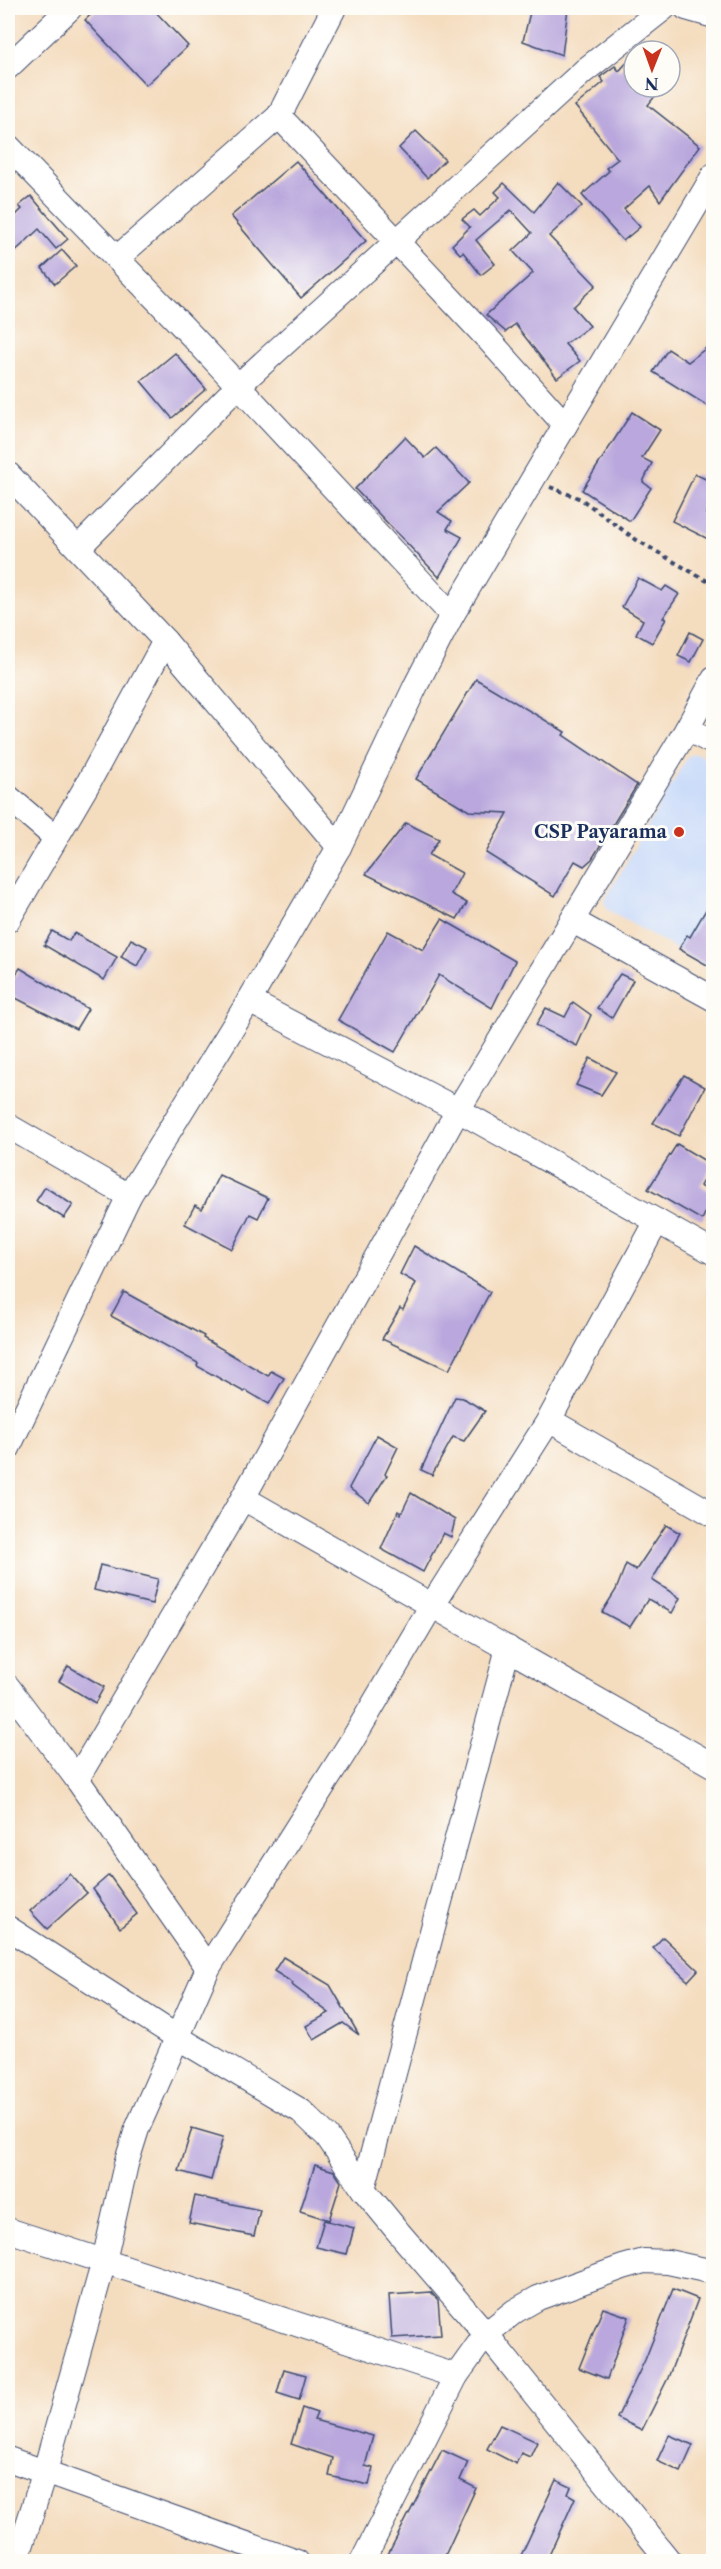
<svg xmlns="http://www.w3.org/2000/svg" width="721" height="2569" viewBox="0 0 721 2569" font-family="'Libre Caslon Text',serif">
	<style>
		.built { fill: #cbdcf9 }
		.building { fill: #b9a7dd }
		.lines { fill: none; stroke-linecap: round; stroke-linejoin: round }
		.minor-casing { stroke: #3c496c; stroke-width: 26 }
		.path { stroke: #3c496c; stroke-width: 4; stroke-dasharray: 4.5 4.5; stroke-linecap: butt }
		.minor { stroke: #fff; stroke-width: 24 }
		.poi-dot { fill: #c8321e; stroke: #fdfcf7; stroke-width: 2 }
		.labels { text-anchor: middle; stroke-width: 6; stroke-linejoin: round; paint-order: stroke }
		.poi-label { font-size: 18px; font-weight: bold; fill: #1b2f5e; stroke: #fdfcf7; text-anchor: end }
	</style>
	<rect width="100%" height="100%" fill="#fdfcf7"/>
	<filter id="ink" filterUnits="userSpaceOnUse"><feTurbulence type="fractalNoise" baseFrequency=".0167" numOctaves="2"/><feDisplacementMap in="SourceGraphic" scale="12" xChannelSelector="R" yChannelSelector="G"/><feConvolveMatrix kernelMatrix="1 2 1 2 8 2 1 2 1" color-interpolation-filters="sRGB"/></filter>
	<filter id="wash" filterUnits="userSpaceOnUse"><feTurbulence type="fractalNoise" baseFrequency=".008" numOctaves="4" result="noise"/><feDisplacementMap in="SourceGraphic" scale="24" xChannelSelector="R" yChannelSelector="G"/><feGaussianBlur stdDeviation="1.35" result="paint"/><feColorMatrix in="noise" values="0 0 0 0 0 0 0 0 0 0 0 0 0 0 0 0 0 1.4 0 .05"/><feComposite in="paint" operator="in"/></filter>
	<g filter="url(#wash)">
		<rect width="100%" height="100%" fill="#f4dcbe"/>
		<path class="built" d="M 696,753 L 713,763 L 713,970 L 608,910 L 604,901 L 688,756 Z"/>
		<g id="blocks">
			<g class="building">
				<path d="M 98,8 L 152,8 L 188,46 L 146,85 L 85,20 Z"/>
				<path d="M 531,8 L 568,8 L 562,55 L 523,41 Z"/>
				<path d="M 634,55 L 634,87 L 662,87 L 648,105 L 700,146 L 660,201 L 650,186 L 624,209 L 640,227 L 623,241 L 582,195 L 609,171 L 606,168 L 618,159 L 575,106 L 604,82 L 600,77 L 615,66 L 619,71 Z"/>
				<path d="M 416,131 L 445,160 L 427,178 L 399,148 Z"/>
				<path d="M 296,161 L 366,241 L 301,298 L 231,216 Z"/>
				<path d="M 558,182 L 582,206 L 549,236 L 596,285 L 573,307 L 590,326 L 565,344 L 580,361 L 557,378 L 515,324 L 506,332 L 486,315 L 533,273 L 513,251 L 532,233 L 511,210 L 476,240 L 495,264 L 481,275 L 463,252 L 460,254 L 452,245 L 470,227 L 462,219 L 474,210 L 480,216 L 500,197 L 495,192 L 504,183 L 534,212 Z"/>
				<path d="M 31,196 L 68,239 L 56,249 L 39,229 L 8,258 L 8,223 L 22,209 L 19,206 Z"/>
				<path d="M 62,250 L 76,266 L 55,284 L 42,268 Z"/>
				<path d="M 714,342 L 714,410 L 653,372 L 668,349 L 688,362 Z"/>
				<path d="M 175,353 L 206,389 L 172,418 L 141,381 Z"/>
				<path d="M 632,412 L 660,430 L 642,458 L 652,463 L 643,482 L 651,488 L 630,521 L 582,490 Z"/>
				<path d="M 405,437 L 425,458 L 436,448 L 469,483 L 438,512 L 452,521 L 447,529 L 462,537 L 439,577 L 355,489 Z"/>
				<path d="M 695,474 L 714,483 L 714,499 L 706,514 L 714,518 L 714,529 L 708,539 L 672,521 Z"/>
				<path d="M 638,578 L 662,591 L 666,586 L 679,594 L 663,618 L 666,619 L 652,643 L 636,634 L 643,620 L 622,607 Z"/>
				<path d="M 690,632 L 703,639 L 691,662 L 678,656 Z"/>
				<path d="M 476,679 L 565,732 L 563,735 L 637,785 L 592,859 L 584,866 L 575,861 L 555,896 L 486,853 L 508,813 L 469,811 L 416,779 Z"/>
				<path d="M 406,823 L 439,839 L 429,855 L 462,873 L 451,894 L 467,903 L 457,919 L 366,874 Z"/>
				<path d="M 714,896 L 714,969 L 679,949 L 687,935 L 690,937 Z"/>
				<path d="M 442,919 L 515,961 L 492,1008 L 439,975 L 395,1052 L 338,1020 L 388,931 L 423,950 Z"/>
				<path d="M 52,931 L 69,941 L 74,933 L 117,957 L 104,980 L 44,945 Z"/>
				<path d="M 131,939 L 147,947 L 137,966 L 121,957 Z"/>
				<path d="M 20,968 L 88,1009 L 76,1029 L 8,994 L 8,987 Z"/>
				<path d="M 620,974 L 633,980 L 612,1018 L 597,1008 Z"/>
				<path d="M 573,1002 L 591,1015 L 577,1046 L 536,1025 L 546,1008 L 565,1017 Z"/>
				<path d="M 590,1058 L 616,1072 L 601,1095 L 576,1085 Z"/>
				<path d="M 684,1075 L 705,1087 L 679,1136 L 653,1123 Z"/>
				<path d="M 677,1144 L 712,1165 L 700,1186 L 714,1193 L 702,1220 L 648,1189 Z"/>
				<path d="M 219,1175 L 268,1198 L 258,1218 L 250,1214 L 232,1249 L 185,1224 L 195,1205 L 202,1209 Z"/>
				<path d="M 45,1187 L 73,1205 L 64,1218 L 36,1201 Z"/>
				<path d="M 414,1246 L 490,1292 L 449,1370 L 382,1339 L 400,1308 L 403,1310 L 416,1283 L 400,1274 Z"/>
				<path d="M 124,1292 L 204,1336 L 203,1338 L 268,1376 L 271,1371 L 284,1378 L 269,1404 L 245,1390 L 244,1392 L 197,1366 L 198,1363 L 111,1316 Z"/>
				<path d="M 455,1397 L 463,1398 L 485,1411 L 464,1441 L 453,1437 L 432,1475 L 421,1470 Z"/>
				<path d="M 377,1435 L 398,1447 L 385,1474 L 387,1475 L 369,1503 L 349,1488 Z"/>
				<path d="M 411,1493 L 455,1520 L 451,1537 L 443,1533 L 423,1572 L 381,1549 L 398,1511 L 401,1514 Z"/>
				<path d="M 666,1525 L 680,1533 L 652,1580 L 680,1598 L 672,1613 L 648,1599 L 630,1627 L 602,1612 L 616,1590 L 626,1564 L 636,1570 Z"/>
				<path d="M 100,1565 L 158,1579 L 152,1604 L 94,1590 Z"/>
				<path d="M 68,1666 L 104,1687 L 95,1703 L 59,1681 Z"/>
				<path d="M 70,1874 L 87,1893 L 47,1929 L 30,1911 Z"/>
				<path d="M 109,1875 L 137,1914 L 120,1928 L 93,1889 Z"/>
				<path d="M 663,1937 L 698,1970 L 688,1981 L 653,1948 Z"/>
				<path d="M 283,1957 L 330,1985 L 359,2035 L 343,2023 L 314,2040 L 306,2026 L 329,2013 L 292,1985 L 293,1983 L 274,1971 Z"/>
				<path d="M 192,2128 L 223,2137 L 211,2180 L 179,2171 Z"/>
				<path d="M 315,2165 L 334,2171 L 341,2182 L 329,2220 L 300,2211 Z"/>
				<path d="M 195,2196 L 260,2210 L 254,2236 L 189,2223 Z"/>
				<path d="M 324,2220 L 354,2228 L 347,2254 L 316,2247 Z"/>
				<path d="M 673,2289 L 698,2299 L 668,2378 L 642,2430 L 617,2418 L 645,2360 Z"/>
				<path d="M 431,2292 L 438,2300 L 441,2335 L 392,2338 L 389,2295 Z"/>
				<path d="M 603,2308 L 629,2317 L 607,2379 L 579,2368 Z"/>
				<path d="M 284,2369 L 306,2375 L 299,2400 L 277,2393 Z"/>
				<path d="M 302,2408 L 317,2413 L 314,2420 L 373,2436 L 365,2466 L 373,2468 L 369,2485 L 329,2476 L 333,2458 L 291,2444 Z"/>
				<path d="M 500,2425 L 537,2442 L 530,2457 L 521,2453 L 516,2464 L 487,2449 Z"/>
				<path d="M 669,2435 L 693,2445 L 681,2472 L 657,2461 Z"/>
				<path d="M 442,2450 L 468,2462 L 460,2480 L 476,2488 L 442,2562 L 384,2562 Z"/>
				<path d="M 556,2480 L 571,2487 L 568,2494 L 575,2498 L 546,2562 L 518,2562 Z"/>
			</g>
		</g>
	</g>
	<g filter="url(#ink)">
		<use href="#blocks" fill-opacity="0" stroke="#3c496c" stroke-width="1.5"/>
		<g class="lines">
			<defs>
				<g id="minor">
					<path d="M 334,8 L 279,116 L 489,340 L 565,425"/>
					<path d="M 686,8 L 714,16"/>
					<path d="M 8,67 L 70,8"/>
					<path d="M 8,146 L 190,334 L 452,615"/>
					<path d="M 117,258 L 279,116"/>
					<path d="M 8,474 L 165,641 L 339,847"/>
					<path d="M 78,548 L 239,385 L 584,71 L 664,8"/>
					<path d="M 687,729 L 714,743"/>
					<path d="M 8,797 L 56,838"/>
					<path d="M 8,920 L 86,787 L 165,641"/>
					<path d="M 573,921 L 714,999"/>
					<path d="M 249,1001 L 458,1110 L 714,1253"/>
					<path d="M 8,1126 L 129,1196"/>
					<path d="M 549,1420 L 714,1515"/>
					<path d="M 8,1448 L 129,1196 L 249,1001 L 339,847 L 416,685 L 452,615 L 714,175"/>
					<path d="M 243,1498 L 714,1766"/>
					<path d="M 8,1687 L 77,1779 L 208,1968"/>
					<path d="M 77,1779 L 243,1498 L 458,1110 L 687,729 L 714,679"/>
					<path d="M 8,1928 L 177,2037 L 301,2111 L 327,2136 L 363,2189 L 400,2234 L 486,2334 L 515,2311 L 538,2298 L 623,2267 L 644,2261 L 668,2262 L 714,2272"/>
					<path d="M 363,2189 L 508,1648"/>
					<path d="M 8,2230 L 456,2376"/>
					<path d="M 8,2459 L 297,2562"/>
					<path d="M 16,2562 L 45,2471 L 104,2261 L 126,2164 L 137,2129 L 208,1968 L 353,1739 L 432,1605 L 549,1420 L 657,1221"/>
					<path d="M 362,2562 L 456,2376 L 486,2334 L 670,2562"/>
				</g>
			</defs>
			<use href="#minor" class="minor-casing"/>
			<path class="path" d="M 550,487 L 581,499 L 635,539 L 714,585"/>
			<use href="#minor" class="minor"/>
		</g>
	</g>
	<circle class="poi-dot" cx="679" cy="832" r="6"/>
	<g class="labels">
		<g class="poi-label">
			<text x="667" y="838">CSP Payarama</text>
		</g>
	</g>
	<rect width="721" height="2569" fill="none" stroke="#fdfcf7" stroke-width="30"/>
	<g transform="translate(652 69) rotate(181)"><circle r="28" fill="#fdfcf7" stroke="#a3aaba" stroke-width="1.5"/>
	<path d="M0-4.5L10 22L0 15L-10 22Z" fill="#c8321e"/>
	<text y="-9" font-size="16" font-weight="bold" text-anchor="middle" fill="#1b2f5e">N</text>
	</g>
</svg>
